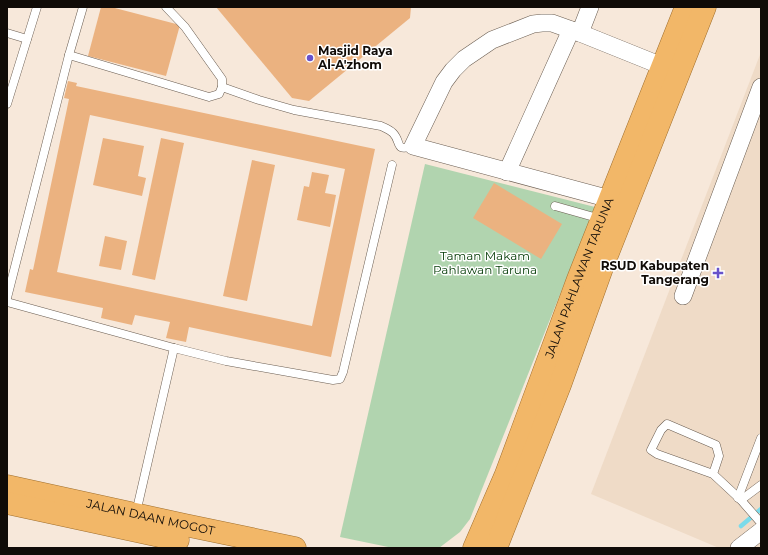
<svg xmlns="http://www.w3.org/2000/svg" width="768" height="555" viewBox="0 0 768 555" font-family="Montserrat,sans-serif">
	<style>
		.built { fill: #efdbc7 }
		.green { fill: #b1d4af }
		.lines { fill: none; stroke-linecap: round; stroke-linejoin: round }
		.stream { stroke: #7bdbea; stroke-width: 4.5 }
		.building { fill: #ebb280; fill-rule: evenodd }
		.service-casing { stroke: #6b5e52; stroke-width: 9 }
		.minor-casing { stroke: #6b5e52; stroke-width: 18 }
		.trunk-casing { stroke: #a06f2e; stroke-width: 23 }
		.service { stroke: #fff; stroke-width: 8 }
		.minor { stroke: #fff; stroke-width: 17 }
		.trunk { stroke: #f2b768; stroke-width: 22 }
		.poi-dot { fill: #6752cb; stroke: #fff; stroke-width: 1.5 }
		.labels { text-anchor: middle; stroke-width: 3; stroke-linejoin: round; paint-order: stroke }
		.poi-label { font-size: 12px; font-weight: bold; fill: #100b07; stroke: #fff; text-anchor: start }
		.park-label { font-size: 12px; fill: #003903; stroke: #fff }
		.street-label { font-size: 12px; fill: #100b07; stroke: #fff }
	</style>
	<rect width="100%" height="100%" fill="#f7e8da"/>
	<path class="built" d="M 761,52 L 761,548 L 719,548 L 591,494 Z"/>
	<path class="green" d="M 425,164 L 595,207 L 470,519 L 460,532 L 439,548 L 393,548 L 340,537 Z"/>
	<g class="lines">
		<path class="stream" d="M 741,526 L 761,509"/>
	</g>
	<g class="building">
		<path d="M 101,7 L 111,7 L 180,25 L 166,76 L 88,56 Z"/>
		<path d="M 216,7 L 411,7 L 410,18 L 309,101 L 292,98 Z"/>
		<path d="M 68,81 L 77,83 L 76,86 L 375,149 L 331,357 L 189,327 L 186,342 L 166,338 L 170,322 L 135,315 L 132,325 L 101,318 L 103,308 L 25,292 L 30,269 L 33,270 L 69,99 L 64,98 ZM 90,115 L 345,169 L 312,326 L 57,272 Z"/>
		<path d="M 103,138 L 144,146 L 138,176 L 146,178 L 142,196 L 93,185 Z"/>
		<path d="M 161,138 L 184,143 L 155,280 L 132,275 Z"/>
		<path d="M 252,160 L 275,165 L 247,301 L 223,296 Z"/>
		<path d="M 312,172 L 329,175 L 325,193 L 336,195 L 330,227 L 297,220 L 304,186 L 309,187 Z"/>
		<path d="M 494,183 L 562,224 L 541,259 L 473,218 Z"/>
		<path d="M 105,236 L 127,241 L 121,270 L 99,266 Z"/>
	</g>
	<g class="lines">
		<defs>
			<g id="service">
				<path d="M 7,33 L 27,39"/>
				<path d="M 69,55 L 209,97 L 219,94 L 222,87 L 222,79 L 185,27 L 166,7"/>
				<path d="M 222,87 L 259,100 L 294,110 L 381,126 C 385,128 390,130 393,133 C 402,142 394,152 413,146"/>
				<path d="M 7,104 L 37,7"/>
				<path d="M 555,206 L 601,219"/>
				<path d="M 7,298 L 69,55 L 83,7"/>
				<path d="M 7,302 L 174,348 L 226,361 L 333,380 L 340,379 L 343,372 L 392,165"/>
				<path d="M 713,474 L 719,456 L 716,445 L 667,424 L 661,430 L 651,450 L 657,454 L 713,474 L 741,500 L 761,523"/>
				<path d="M 738,498 L 761,438"/>
				<path d="M 741,500 L 761,485"/>
				<path d="M 136,513 L 174,348"/>
			</g>
			<g id="minor">
				<path d="M 580,33 L 590,7"/>
				<path d="M 507,172 L 571,30"/>
				<path d="M 610,199 L 413,146 L 444,82 L 453,70 L 464,59 L 492,40 L 533,24 L 542,23 L 552,23 L 580,33 L 662,66"/>
				<path d="M 683,296 L 761,87"/>
				<path d="M 739,548 L 761,531"/>
			</g>
			<g id="trunk">
				<path id="s1" d="M 7,486 L 185,525 L 295,548"/>
				<path d="M 7,503 L 178,540"/>
				<path id="s2" d="M 474,548 L 506,474 L 578,279 L 686,7"/>
				<path d="M 496,548 L 560,385 L 602,268 L 705,7"/>
			</g>
		</defs>
		<use href="#service" class="service-casing"/>
		<use href="#minor" class="minor-casing"/>
		<use href="#trunk" class="trunk-casing"/>
		<use href="#service" class="service"/>
		<use href="#minor" class="minor"/>
		<use href="#trunk" class="trunk"/>
	</g>
	<g class="poi-dot">
		<circle cx="310" cy="58" r="4"/>
		<path d="M716 267h4v4h4v4h-4v4h-4v-4h-4v-4h4z"/>
	</g>
	<g class="labels">
		<g class="poi-label">
			<text x="318" y="55">Masjid Raya<tspan x="318" dy="14">Al-A'zhom</tspan></text>
			<text x="709" y="270" text-anchor="end">RSUD Kabupaten<tspan x="709" dy="14">Tangerang</tspan></text>
		</g>
		<g class="park-label">
			<text x="485" y="260">Taman Makam<tspan x="485" dy="14">Pahlawan Taruna</tspan></text>
		</g>
		<g class="street-label">
			<text dy="4" stroke="none"><textPath href="#s2" startOffset="290">JALAN PAHLAWAN TARUNA</textPath></text>
			<text dy="4" stroke="none"><textPath href="#s1" startOffset="147">JALAN DAAN MOGOT</textPath></text>
		</g>
	</g>
	<rect width="768" height="555" fill="none" stroke="#100b07" stroke-width="16"/>
</svg>
